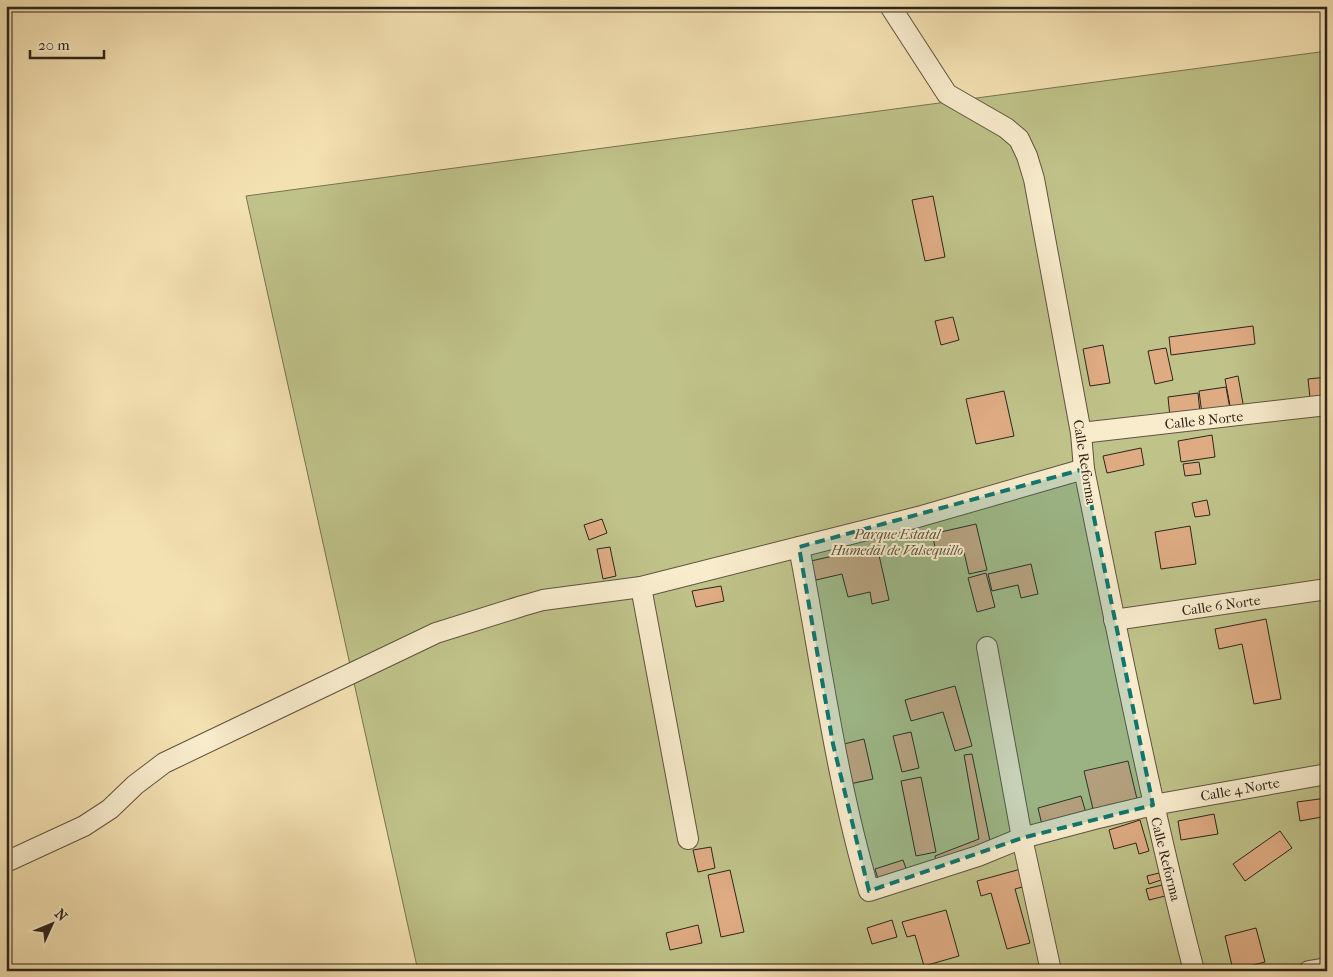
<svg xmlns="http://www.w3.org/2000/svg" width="1333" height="977" viewBox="0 0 1333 977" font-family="'IM FELL French Canon',serif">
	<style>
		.green { fill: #bfc289; stroke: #777352 }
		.building { fill: #deab83; stroke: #2f241c }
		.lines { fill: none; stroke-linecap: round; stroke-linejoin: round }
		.minor-casing { stroke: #605342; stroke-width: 22 }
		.minor { stroke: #f8eccd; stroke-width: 20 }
		.marked { fill: #0f766e; fill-opacity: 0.2; stroke: #0f766e; stroke-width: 4; stroke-dasharray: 10 6; stroke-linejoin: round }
		.labels { text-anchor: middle; stroke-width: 4; stroke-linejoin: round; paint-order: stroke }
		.street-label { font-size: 14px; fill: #2f241c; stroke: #f8eccd }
		.park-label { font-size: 14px; font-style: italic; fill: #5a533d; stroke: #f8eccd }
	</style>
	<rect width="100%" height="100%" fill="#f4e1b2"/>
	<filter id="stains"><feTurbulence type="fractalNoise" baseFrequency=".004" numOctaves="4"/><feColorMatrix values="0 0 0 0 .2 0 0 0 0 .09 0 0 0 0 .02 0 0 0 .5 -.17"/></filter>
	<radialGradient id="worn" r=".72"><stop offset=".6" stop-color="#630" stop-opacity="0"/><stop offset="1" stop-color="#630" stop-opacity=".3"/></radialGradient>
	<path class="green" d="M 1327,51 L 1327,971 L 418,971 L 246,196 Z"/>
	<g class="building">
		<path d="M 933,196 L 945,257 L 925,261 L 912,200 Z"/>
		<path d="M 953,317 L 959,340 L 941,345 L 935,321 Z"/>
		<path d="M 1253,326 L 1255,344 L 1171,355 L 1169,337 Z"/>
		<path d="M 1103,345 L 1110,383 L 1090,386 L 1083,349 Z"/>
		<path d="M 1166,348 L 1173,380 L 1155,384 L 1148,351 Z"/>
		<path d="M 1238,376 L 1244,409 L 1231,411 L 1225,379 Z"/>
		<path d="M 1327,377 L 1327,396 L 1310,398 L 1308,379 Z"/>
		<path d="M 1226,387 L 1230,409 L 1202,414 L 1199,391 Z"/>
		<path d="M 1004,391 L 1014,436 L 976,444 L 966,399 Z"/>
		<path d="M 1198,393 L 1200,413 L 1170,417 L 1168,397 Z"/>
		<path d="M 1212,435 L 1215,457 L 1181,462 L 1178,441 Z"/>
		<path d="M 1141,448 L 1144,465 L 1107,473 L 1103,456 Z"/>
		<path d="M 1199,462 L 1201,474 L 1185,476 L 1183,464 Z"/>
		<path d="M 1207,500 L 1210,515 L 1195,517 L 1192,503 Z"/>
		<path d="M 602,519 L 607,533 L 589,540 L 584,525 Z"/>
		<path d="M 976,524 L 987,570 L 969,574 L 963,548 L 937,555 L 932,534 Z"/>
		<path d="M 1190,526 L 1196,564 L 1161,569 L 1155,532 Z"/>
		<path d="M 877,546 L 889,600 L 872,604 L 870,592 L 848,597 L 842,574 L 816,580 L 811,561 Z"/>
		<path d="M 610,547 L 616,576 L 603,579 L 597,549 Z"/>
		<path d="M 1031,564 L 1038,594 L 1021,598 L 1018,585 L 992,591 L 988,574 Z"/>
		<path d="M 986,573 L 995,607 L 977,612 L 968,578 Z"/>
		<path d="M 721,586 L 724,601 L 696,607 L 692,591 Z"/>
		<path d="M 1266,619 L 1281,699 L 1254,704 L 1242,644 L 1219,649 L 1215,629 Z"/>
		<path d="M 955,686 L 972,746 L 955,751 L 943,712 L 911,721 L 905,700 Z"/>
		<path d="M 911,732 L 919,768 L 902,772 L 893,736 Z"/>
		<path d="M 864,739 L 873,779 L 845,785 L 836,746 Z"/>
		<path d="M 972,754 L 991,846 L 937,866 L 935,856 L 979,839 L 964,755 Z"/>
		<path d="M 1128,761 L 1137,799 L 1093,809 L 1084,771 Z"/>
		<path d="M 921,777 L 936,852 L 916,856 L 901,781 Z"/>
		<path d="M 1081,796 L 1086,813 L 1042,825 L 1038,808 Z"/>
		<path d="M 1327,798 L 1327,816 L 1300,821 L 1297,802 Z"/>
		<path d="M 1214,814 L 1218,834 L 1181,840 L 1178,821 Z"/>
		<path d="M 1140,820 L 1149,851 L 1139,854 L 1136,843 L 1114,849 L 1109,830 Z"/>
		<path d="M 1280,831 L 1292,848 L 1245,881 L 1233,864 Z"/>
		<path d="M 711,847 L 715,868 L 698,872 L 693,850 Z"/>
		<path d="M 903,860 L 907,871 L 878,879 L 875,869 Z"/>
		<path d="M 1021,869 L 1026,886 L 1015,889 L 1030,943 L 1007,949 L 991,893 L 981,896 L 977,881 Z"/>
		<path d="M 730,870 L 744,932 L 721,937 L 708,875 Z"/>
		<path d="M 1159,873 L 1161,880 L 1149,884 L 1147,876 Z"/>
		<path d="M 1162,885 L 1165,896 L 1149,900 L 1146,889 Z"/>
		<path d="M 946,910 L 959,956 L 924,966 L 915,935 L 907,937 L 902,922 Z"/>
		<path d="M 892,920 L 897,937 L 872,944 L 867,928 Z"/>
		<path d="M 698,925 L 702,943 L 670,950 L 666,933 Z"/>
		<path d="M 1256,928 L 1265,962 L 1233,970 L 1225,936 Z"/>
	</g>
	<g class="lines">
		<defs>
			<g id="minor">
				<path d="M 890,6 L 947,94 L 1006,128 L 1019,139 L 1027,156 L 1034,179 L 1081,433 L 1084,469 C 1118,637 1151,804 1194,971"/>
				<path d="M 1081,433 L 1327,405"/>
				<path d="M 799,547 C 821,662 836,779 869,891 L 978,856 L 1022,838 L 1094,819 L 1153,805 L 1327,774"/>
				<path d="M 641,587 L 688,839"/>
				<path d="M 1114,620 L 1327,589"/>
				<path d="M 987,647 L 1022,838 L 1051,971"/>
				<path d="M 6,862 L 84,826 L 110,809 L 135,785 L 164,763 L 436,633 L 522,606 L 543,600 L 641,587 L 918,517 L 1084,469"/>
				<path d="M 1309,971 L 1327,968"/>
			</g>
		</defs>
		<use href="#minor" class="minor-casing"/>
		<use href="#minor" class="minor"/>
	</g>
	<path class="marked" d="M 1084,469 L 1153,805 L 1022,838 L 869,891 L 833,744 L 799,547 Z"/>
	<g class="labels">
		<g class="street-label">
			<text transform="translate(1204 420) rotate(-6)" y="5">Calle 8 Norte</text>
			<text transform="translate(1085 462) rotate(81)" y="5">Calle Reforma</text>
			<text transform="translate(1221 605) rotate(-8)" y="5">Calle 6 Norte</text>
			<text transform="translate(1240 789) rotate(-10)" y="5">Calle 4 Norte</text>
			<text transform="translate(1166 859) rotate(76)" y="5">Calle Reforma</text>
		</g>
		<g class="park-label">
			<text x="897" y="539">Parque Estatal<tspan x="897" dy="16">Humedal de Valsequillo</tspan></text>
		</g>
	</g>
	<rect width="1333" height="977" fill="none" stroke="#f4e1b2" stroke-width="25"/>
	<rect x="8" y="8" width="1318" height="962" fill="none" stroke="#2f241c" stroke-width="2.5"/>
	<rect x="12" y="12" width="1308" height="952" fill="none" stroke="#2f241c"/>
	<g transform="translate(52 924) rotate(46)" stroke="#f8eccd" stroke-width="4" paint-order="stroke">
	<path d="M0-4L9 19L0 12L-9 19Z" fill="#2f241c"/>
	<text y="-8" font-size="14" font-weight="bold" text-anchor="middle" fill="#2f241c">N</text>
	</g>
	<path d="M30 50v8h74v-8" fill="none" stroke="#2f241c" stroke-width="2.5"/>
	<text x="38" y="50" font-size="15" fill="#2f241c" stroke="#f8eccd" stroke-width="4" paint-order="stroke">20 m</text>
	<rect width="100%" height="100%" filter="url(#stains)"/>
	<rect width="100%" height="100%" fill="url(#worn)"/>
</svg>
